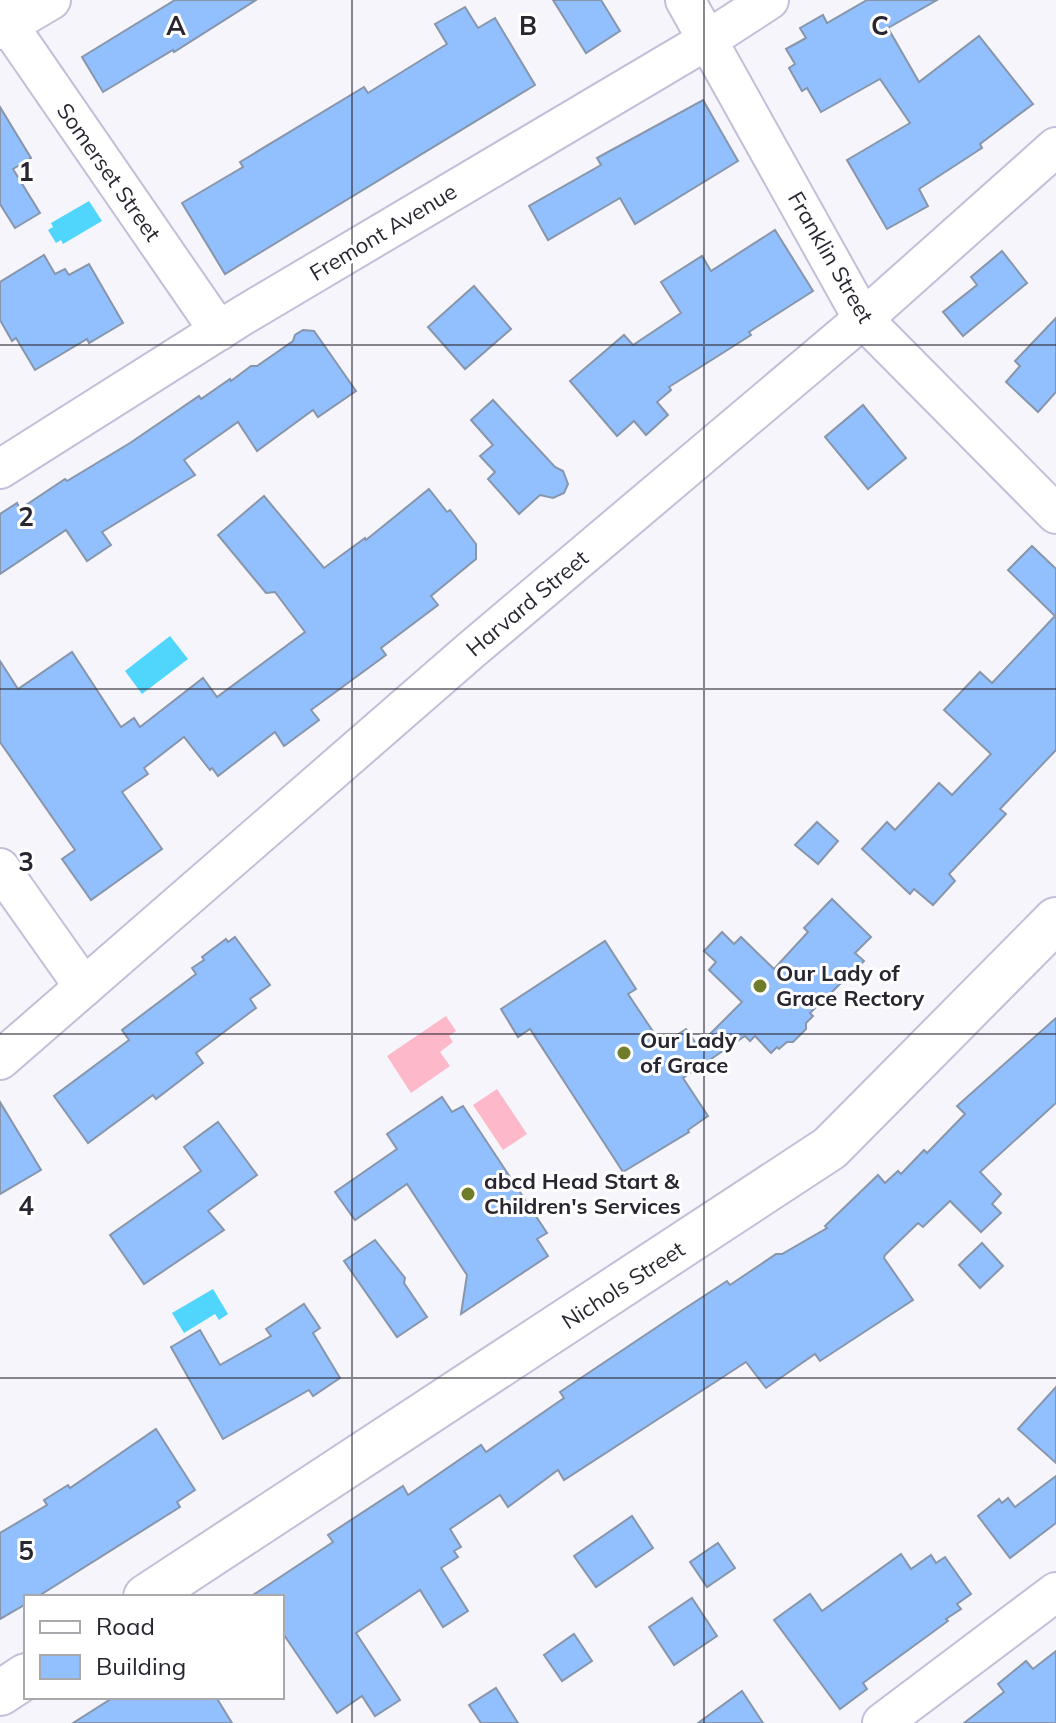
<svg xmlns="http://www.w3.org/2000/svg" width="1056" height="1723" viewBox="0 0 1056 1723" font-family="Mulish,sans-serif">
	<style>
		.green { fill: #fdb8ca }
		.water { fill: #50d5fd }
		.building { fill: #92bffd; stroke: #8796ab; stroke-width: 2 }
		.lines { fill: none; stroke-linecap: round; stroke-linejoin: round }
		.minor-casing { stroke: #c2bfd8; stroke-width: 42 }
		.tertiary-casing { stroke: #c2bfd8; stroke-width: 48 }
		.minor { stroke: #fff; stroke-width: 38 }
		.tertiary { stroke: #fff; stroke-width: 44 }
		.grid { fill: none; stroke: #282731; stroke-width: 2; stroke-opacity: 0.55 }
		.poi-dot { fill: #6f7c29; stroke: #fff; stroke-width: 3 }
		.labels { text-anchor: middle; stroke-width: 6; stroke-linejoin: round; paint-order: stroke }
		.street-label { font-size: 22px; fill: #282731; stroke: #fff }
		.poi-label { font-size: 22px; font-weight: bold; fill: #282731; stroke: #fff; text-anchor: start }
		.grid-label { font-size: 26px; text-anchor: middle; font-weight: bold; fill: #282731; stroke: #fff; stroke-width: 6; stroke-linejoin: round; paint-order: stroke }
	</style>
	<rect width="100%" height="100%" fill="#f6f5fb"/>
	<g class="green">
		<path d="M 446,1016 L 456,1031 L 449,1036 L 453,1042 L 440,1052 L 450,1066 L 411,1093 L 387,1056 Z"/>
		<path d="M 497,1089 L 527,1134 L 503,1150 L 473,1105 Z"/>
	</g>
	<g class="water">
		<path d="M 89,201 L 102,221 L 63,244 L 61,240 L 56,243 L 48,230 L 53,227 L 51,223 Z"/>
		<path d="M 170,636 L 188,659 L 142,694 L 125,671 Z"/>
		<path d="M 213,1289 L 228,1314 L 219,1320 L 215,1314 L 184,1333 L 172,1313 Z"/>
	</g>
	<g class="building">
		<path d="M 175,0 L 256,0 L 174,52 L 173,50 L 103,92 L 82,57 Z"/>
		<path d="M 553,0 L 601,0 L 620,31 L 586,53 Z"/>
		<path d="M 867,0 L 937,0 L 888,28 L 919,82 L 979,36 L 1033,104 L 980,144 L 982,148 L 919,189 L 928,206 L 887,229 L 847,160 L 910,123 L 880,79 L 821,112 L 807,88 L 802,91 L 789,68 L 795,64 L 786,49 L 806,38 L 800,28 L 823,15 L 827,23 Z"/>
		<path d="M 465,7 L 478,28 L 495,18 L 535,85 L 225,274 L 182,203 L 243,167 L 240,162 L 364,87 L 368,93 L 447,44 L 435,24 Z"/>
		<path d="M 703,100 L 738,161 L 635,224 L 620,198 L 548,240 L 529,206 L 601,165 L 597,158 Z"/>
		<path d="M 0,107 L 31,158 L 13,169 L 40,213 L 15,228 L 0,204 Z"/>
		<path d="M 775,230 L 813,291 L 749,332 L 751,335 L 669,387 L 671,390 L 657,402 L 668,415 L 646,435 L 634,421 L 617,436 L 570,381 L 624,335 L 633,345 L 681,313 L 661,282 L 702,256 L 711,271 Z"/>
		<path d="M 1002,251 L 1027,283 L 963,336 L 943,312 L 977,285 L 971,277 Z"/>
		<path d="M 44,255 L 55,274 L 65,269 L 69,275 L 89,264 L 123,323 L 89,343 L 87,339 L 35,370 L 16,338 L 12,341 L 0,320 L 0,282 Z"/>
		<path d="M 474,286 L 511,329 L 465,369 L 428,327 Z"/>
		<path d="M 1056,318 L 1056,392 L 1038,412 L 1006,382 L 1020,366 L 1015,361 Z"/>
		<path d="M 303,330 L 314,331 L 356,391 L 318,417 L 313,410 L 257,451 L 238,422 L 184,460 L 195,475 L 102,532 L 111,545 L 87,561 L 66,530 L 0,574 L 0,514 L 17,503 L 20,509 L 65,479 L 67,481 L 130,443 L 199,396 L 201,399 L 230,379 L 231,381 L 251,366 L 257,366 L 293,341 L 295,335 Z"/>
		<path d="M 493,400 L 555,467 L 563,471 L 568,484 L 564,493 L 553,498 L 540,495 L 519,514 L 488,479 L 495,472 L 480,456 L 493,445 L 471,420 Z"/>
		<path d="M 863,405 L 906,458 L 868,489 L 825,437 Z"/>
		<path d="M 429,489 L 447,512 L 450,510 L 476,544 L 476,559 L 431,596 L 438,605 L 381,648 L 386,655 L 311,710 L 319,720 L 284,746 L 275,732 L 218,776 L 212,768 L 210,770 L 184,737 L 144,768 L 148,774 L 122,792 L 162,849 L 91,900 L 62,859 L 75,850 L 0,742 L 0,661 L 18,689 L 72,652 L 121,727 L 134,718 L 140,727 L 203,678 L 217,697 L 305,632 L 275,592 L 266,593 L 218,535 L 264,496 L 324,568 L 365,538 L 366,540 Z"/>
		<path d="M 1032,546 L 1056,569 L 1056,750 L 1000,809 L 1006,814 L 949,874 L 955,881 L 933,905 L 914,889 L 910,894 L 862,849 L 887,822 L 895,830 L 939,783 L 952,795 L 991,754 L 944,710 L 980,672 L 992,683 L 1055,616 L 1008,570 Z"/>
		<path d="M 817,822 L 838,841 L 818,864 L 795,845 Z"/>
		<path d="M 832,899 L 871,937 L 855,953 L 864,961 L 810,1013 L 813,1016 L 806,1023 L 806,1029 L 793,1042 L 787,1042 L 779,1049 L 777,1047 L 771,1053 L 755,1036 L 750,1041 L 745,1036 L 683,1078 L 708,1116 L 688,1130 L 689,1132 L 623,1172 L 530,1029 L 518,1037 L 501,1009 L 605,941 L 636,989 L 628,994 L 662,1045 L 686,1029 L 698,1046 L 742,1002 L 709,970 L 716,962 L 704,951 L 722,932 L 734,944 L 741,937 L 774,969 L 808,932 L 804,928 Z"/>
		<path d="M 235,937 L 270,985 L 250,999 L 256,1008 L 196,1053 L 203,1063 L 156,1099 L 153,1095 L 88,1143 L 54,1096 L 129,1040 L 122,1030 L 196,974 L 192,968 L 204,960 L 202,957 L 226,939 L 228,942 Z"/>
		<path d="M 1056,1018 L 1056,1103 L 980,1172 L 1001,1194 L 992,1204 L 1001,1213 L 981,1232 L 950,1201 L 923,1227 L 918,1223 L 885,1255 L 884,1258 L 913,1300 L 820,1361 L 815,1354 L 766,1388 L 746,1362 L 564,1480 L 558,1470 L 508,1507 L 500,1495 L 450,1529 L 461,1547 L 454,1551 L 458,1557 L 441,1568 L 468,1611 L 443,1627 L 420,1590 L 356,1633 L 400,1700 L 375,1716 L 362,1696 L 337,1713 L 282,1632 L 282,1597 L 250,1597 L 333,1542 L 328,1535 L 403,1486 L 408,1495 L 481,1445 L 486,1452 L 564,1398 L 560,1392 L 681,1311 L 727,1281 L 730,1285 L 776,1254 L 782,1254 L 827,1228 L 825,1226 L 878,1175 L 885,1183 L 898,1171 L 901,1174 L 924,1150 L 927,1153 L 965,1114 L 957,1106 Z"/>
		<path d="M 442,1097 L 452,1112 L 463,1106 L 547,1233 L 537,1239 L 548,1256 L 461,1314 L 467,1275 L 407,1184 L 355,1220 L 335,1192 L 397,1149 L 387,1134 Z"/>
		<path d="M 0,1102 L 41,1170 L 0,1194 Z"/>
		<path d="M 218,1122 L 257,1175 L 208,1211 L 224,1230 L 144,1284 L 110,1235 L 201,1171 L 184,1147 Z"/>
		<path d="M 375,1240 L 405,1278 L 404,1283 L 427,1317 L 397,1337 L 344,1261 Z"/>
		<path d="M 982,1243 L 1003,1266 L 980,1288 L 959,1265 Z"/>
		<path d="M 304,1304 L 320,1328 L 313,1333 L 340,1378 L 313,1396 L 309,1390 L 223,1439 L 171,1347 L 200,1330 L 220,1365 L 271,1336 L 266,1329 Z"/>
		<path d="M 1056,1387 L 1056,1463 L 1018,1429 Z"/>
		<path d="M 156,1429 L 195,1490 L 177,1502 L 180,1507 L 37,1597 L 26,1597 L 26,1604 L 0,1619 L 0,1533 L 47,1505 L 44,1500 L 68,1485 L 70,1488 Z"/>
		<path d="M 1056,1476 L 1056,1523 L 1010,1558 L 978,1516 L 999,1499 L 1002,1503 L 1008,1498 L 1015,1507 Z"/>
		<path d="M 632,1516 L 653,1548 L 596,1587 L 574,1556 Z"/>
		<path d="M 718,1543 L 735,1568 L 707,1587 L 690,1562 Z"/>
		<path d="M 901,1554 L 911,1569 L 931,1555 L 936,1563 L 945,1557 L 971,1594 L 957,1604 L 961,1609 L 946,1619 L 948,1621 L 863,1683 L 867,1689 L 840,1709 L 774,1620 L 810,1594 L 822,1611 Z"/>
		<path d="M 692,1598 L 717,1636 L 674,1665 L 649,1627 Z"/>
		<path d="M 574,1634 L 592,1661 L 562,1681 L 544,1655 Z"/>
		<path d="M 1056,1651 L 1056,1723 L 964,1723 L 1004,1692 L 998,1684 L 1026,1661 L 1033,1669 Z"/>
		<path d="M 496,1688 L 518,1723 L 481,1723 L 469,1705 Z"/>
		<path d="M 742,1691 L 763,1723 L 698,1723 Z"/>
		<path d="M 114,1697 L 216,1697 L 232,1723 L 73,1723 Z"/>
	</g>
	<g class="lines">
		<defs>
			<g id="minor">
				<path d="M 685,0 L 863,319 L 1056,514"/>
				<path d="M 0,13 L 219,331"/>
				<path d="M 0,30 L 51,0"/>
				<path d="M 0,469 L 242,316 L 709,39 L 769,0"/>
				<path d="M 0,868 L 84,987"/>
				<path d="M 0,1060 L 470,651 L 863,319 L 1056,147"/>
				<path d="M 882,1723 L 1056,1592"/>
			</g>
			<g id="tertiary">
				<path d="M 146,1597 L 830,1148 L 1056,920"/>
				<path d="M 0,1693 L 26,1676"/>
			</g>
		</defs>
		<use href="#minor" class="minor-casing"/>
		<use href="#tertiary" class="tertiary-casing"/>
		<use href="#minor" class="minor"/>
		<use href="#tertiary" class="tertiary"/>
	</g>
	<path class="grid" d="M 352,0 L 352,1723M 704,0 L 704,1723M 0,345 L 1056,345M 0,689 L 1056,689M 0,1034 L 1056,1034M 0,1378 L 1056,1378"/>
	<g class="poi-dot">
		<circle cx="760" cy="986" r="8"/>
		<circle cx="624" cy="1053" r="8"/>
		<circle cx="468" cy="1194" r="8"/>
	</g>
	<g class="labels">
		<g class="street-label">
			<text transform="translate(109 172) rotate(55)" y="8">Somerset Street</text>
			<text transform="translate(383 232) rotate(-31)" y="8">Fremont Avenue</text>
			<text transform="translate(831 257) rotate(60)" y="8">Franklin Street</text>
			<text transform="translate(527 603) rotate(-40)" y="8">Harvard Street</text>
			<text transform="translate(623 1285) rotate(-33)" y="8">Nichols Street</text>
		</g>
		<g class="poi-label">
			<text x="776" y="981">Our Lady of<tspan x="776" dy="25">Grace Rectory</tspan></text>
			<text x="640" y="1048">Our Lady<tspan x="640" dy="25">of Grace</tspan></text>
			<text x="484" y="1189">abcd Head Start &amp;<tspan x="484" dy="25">Children's Services</tspan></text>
		</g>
	</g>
	<g class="grid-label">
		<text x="176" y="35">A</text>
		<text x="528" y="35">B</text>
		<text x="880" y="35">C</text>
		<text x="26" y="181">1</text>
		<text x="26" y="526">2</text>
		<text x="26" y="871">3</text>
		<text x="26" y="1215">4</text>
		<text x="26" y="1560">5</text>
	</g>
	<rect x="24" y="1595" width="260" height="104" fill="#ffffff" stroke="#a9a9ad" stroke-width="2"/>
	<rect x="40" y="1621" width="40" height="12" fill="#ffffff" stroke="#a9a9ad" stroke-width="2"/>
	<text x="96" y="1635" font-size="24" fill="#282731">Road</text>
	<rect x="40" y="1655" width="40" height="24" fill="#92bffd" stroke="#a9a9ad" stroke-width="2"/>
	<text x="96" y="1675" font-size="24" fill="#282731">Building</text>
</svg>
